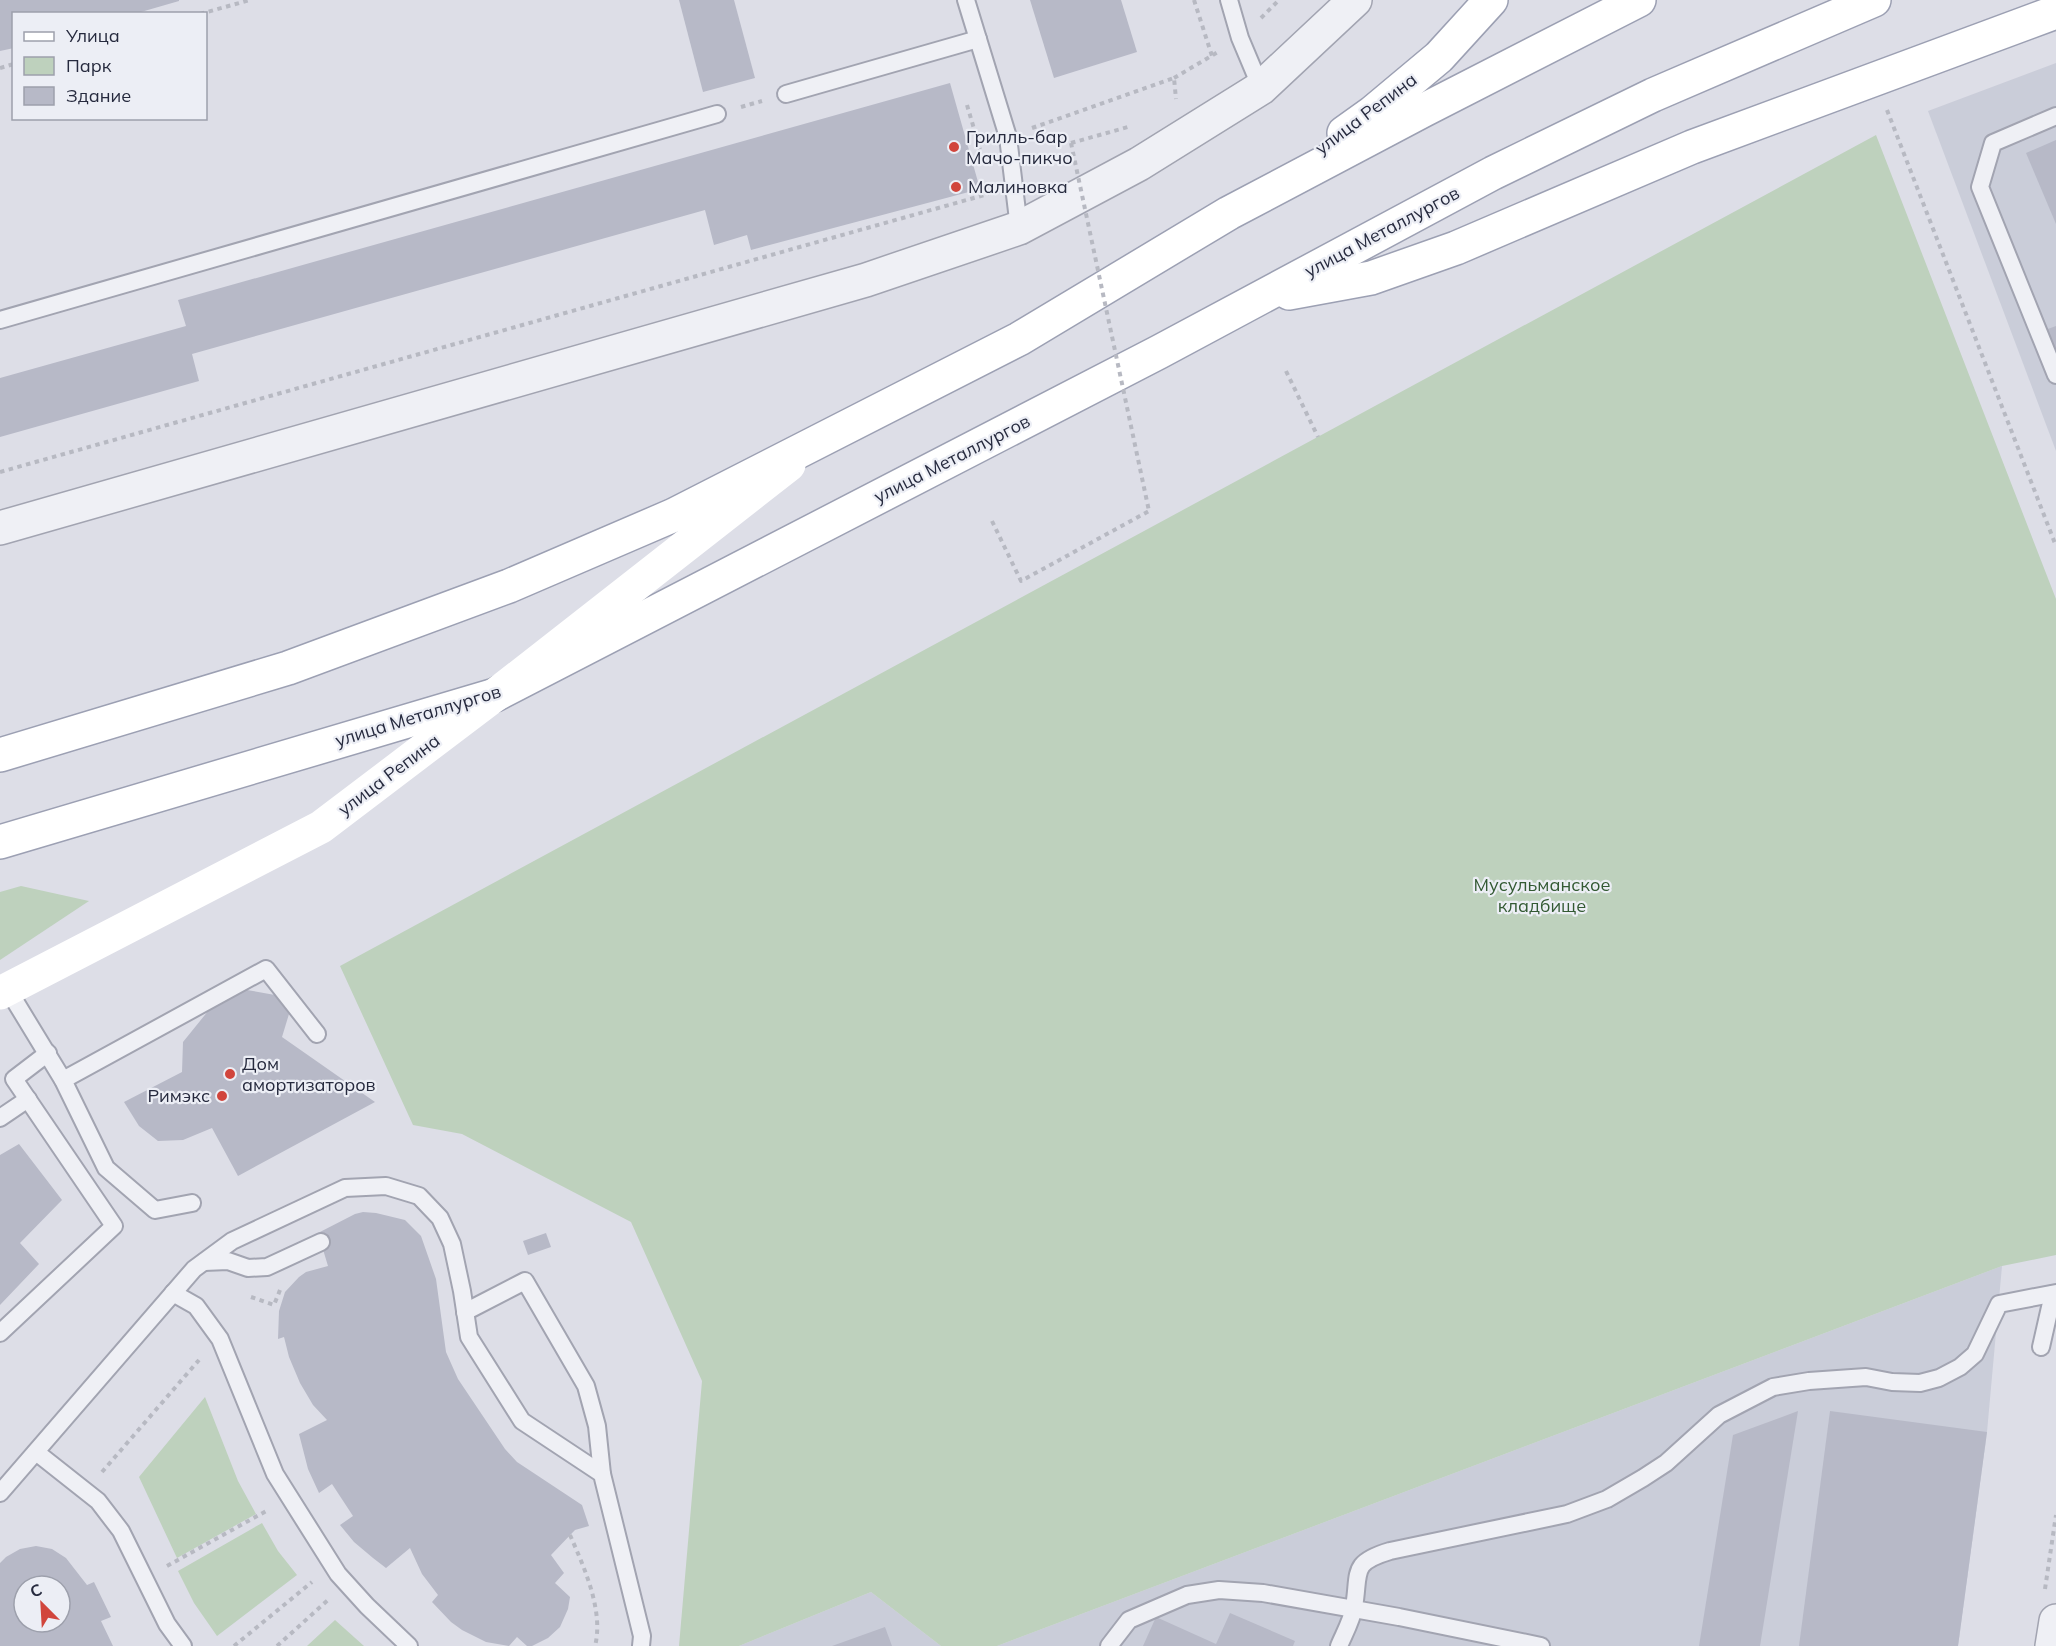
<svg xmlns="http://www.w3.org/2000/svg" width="2056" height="1646" viewBox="0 0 2056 1646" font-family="Mulish,sans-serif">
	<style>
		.built { fill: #cacdd9 }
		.green { fill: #bed1bd }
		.building { fill: #b7b9c7; fill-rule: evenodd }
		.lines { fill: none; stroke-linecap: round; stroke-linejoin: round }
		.service-casing { stroke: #a2a4b1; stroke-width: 20 }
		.minor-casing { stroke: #a2a4b1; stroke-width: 36 }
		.primary-casing { stroke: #9ca0b3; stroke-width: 36 }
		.path { stroke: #b7b9c2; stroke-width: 4; stroke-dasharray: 4.5 4.5; stroke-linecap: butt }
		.service { stroke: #eff0f5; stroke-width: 16 }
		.minor { stroke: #eff0f5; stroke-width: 33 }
		.secondary { stroke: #fff; stroke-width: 33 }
		.primary { stroke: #fff; stroke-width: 33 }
		.path-bridge { stroke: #b7b9c2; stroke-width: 4; stroke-dasharray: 4.5 4.5; stroke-linecap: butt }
		.poi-dot { fill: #d1453c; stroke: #eceef5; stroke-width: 2 }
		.labels { text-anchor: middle; stroke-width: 4.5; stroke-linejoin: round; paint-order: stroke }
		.street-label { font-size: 18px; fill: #262a3e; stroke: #eceef5 }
		.poi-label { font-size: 18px; fill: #262a3e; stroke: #eceef5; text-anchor: start }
		.park-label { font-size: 18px; fill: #335a33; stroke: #eceef5 }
	</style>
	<rect width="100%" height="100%" fill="#dddee7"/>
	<g class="built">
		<path d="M 2056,63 L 2056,451 L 1928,111 Z"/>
		<path d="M 2002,1266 L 1987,1432 L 1958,1646 L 997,1646 Z"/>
		<path d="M 871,1592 L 941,1646 L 739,1646 Z"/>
	</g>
	<g class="green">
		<path d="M 1876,135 L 2056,599 L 2056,1255 L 2002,1266 L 997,1646 L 941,1646 L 871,1592 L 739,1646 L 679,1646 L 702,1381 L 631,1222 L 462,1134 L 413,1125 L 340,966 Z"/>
		<path d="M 21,886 L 89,901 L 0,960 L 0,892 Z"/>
		<path d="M 205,1397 L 238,1481 L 256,1514 L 177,1558 L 139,1477 Z"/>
		<path d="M 262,1523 L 278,1551 L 297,1575 L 217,1636 L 194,1603 L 178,1571 Z"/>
		<path d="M 335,1620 L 364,1646 L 307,1646 Z"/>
	</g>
	<g class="building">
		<path d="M 0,0 L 179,0 L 179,1 L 134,14 L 14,14 L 14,48 L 0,51 Z"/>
		<path d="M 679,0 L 734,0 L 755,78 L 703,92 Z"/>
		<path d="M 1030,0 L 1121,0 L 1137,52 L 1054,78 Z"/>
		<path d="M 950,83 L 980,189 L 751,250 L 747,235 L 714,245 L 705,210 L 192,354 L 199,381 L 0,437 L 0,378 L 186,326 L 178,300 Z"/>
		<path d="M 2056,140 L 2056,224 L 2026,153 Z"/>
		<path d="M 2056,326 L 2056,355 L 2045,330 Z"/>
		<path d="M 247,990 L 275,995 L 289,1014 L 282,1037 L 375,1102 L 238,1176 L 212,1128 L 183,1140 L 158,1141 L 139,1126 L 124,1102 L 182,1072 L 183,1042 L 217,1000 Z"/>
		<path d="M 19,1144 L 62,1200 L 20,1243 L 39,1264 L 0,1305 L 0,1155 Z"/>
		<path d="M 363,1212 L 376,1213 L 405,1220 L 421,1236 L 436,1279 L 446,1352 L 458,1379 L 505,1449 L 517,1462 L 582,1505 L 589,1526 L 575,1530 L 551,1555 L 564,1573 L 555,1583 L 570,1597 L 568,1609 L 560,1627 L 548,1638 L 532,1646 L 527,1646 L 517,1637 L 509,1646 L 486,1642 L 462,1630 L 451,1622 L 432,1602 L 438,1595 L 422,1574 L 410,1548 L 386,1568 L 373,1558 L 354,1542 L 340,1525 L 353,1516 L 332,1484 L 319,1493 L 308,1469 L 299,1434 L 327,1420 L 313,1405 L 300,1383 L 289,1357 L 284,1337 L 278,1339 L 279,1311 L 285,1292 L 299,1277 L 306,1272 L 328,1266 L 318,1233 L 355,1214 Z"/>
		<path d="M 546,1233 L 551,1247 L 528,1255 L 523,1241 Z"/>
		<path d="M 1798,1411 L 1760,1646 L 1699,1646 L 1733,1435 Z"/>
		<path d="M 1830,1411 L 1987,1432 L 1958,1646 L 1799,1646 Z"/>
		<path d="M 36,1546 L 52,1549 L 66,1558 L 87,1585 L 94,1582 L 111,1617 L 101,1621 L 113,1646 L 0,1646 L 0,1563 L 6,1557 L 20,1549 ZM 24,1586 L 60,1586 L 60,1622 L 24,1622 Z"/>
		<path d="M 1230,1613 L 1295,1641 L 1293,1646 L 1143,1646 L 1156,1617 L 1216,1644 Z"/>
		<path d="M 885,1627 L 892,1646 L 832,1646 Z"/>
	</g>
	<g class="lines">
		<defs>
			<g id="service">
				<path d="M 966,0 L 1008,137 L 1019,228"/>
				<path d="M 1229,0 L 1240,38 L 1261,88"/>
				<path d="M 786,94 L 978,39"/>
				<path d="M 2056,116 L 1993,143 L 1980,187 L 2056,375"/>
				<path d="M 0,320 L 717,114"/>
				<path d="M 7,988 L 63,1080 L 106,1168 L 155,1210 L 192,1203"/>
				<path d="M 63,1080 L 266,969 L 317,1034"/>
				<path d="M 0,1118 L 28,1099"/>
				<path d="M 204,1262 L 228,1261 L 248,1268 L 267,1267 L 321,1242"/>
				<path d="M 173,1293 L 196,1306 L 220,1339 L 275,1474 L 338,1574 L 367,1606 L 409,1646"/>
				<path d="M 465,1312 L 525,1281 L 586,1386 L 597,1426 L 602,1474"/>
				<path d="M 0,1333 L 114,1226 L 14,1079 L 48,1053"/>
				<path d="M 2041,1347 L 2053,1294"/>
				<path d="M 36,1452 L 98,1501 L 121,1531 L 167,1624 L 183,1646"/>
				<path d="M 0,1493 L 194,1269 L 232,1241 L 345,1188 L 386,1186 L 419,1196 L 440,1218 L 452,1244 L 462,1291 L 469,1337 L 522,1421 L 602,1474 L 642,1636 L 641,1646"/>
				<path d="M 1109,1646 L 1129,1620 L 1187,1595 L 1219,1590 L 1263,1593 L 1399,1617 L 1541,1646"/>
				<path d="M 1339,1646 C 1344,1634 1352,1620 1354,1607 C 1360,1572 1350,1563 1390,1551 L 1567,1514 L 1607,1499 L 1643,1478 L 1666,1463 L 1719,1415 L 1773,1387 L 1809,1381 L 1866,1377 L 1892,1382 L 1920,1383 L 1939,1378 L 1960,1367 L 1975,1354 L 1999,1304 L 2056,1293"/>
			</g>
			<g id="minor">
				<path d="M 0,528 L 866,280 L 1019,228 L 1139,164 L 1261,88 L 1355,0"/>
				<path d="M 2052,1646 L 2056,1621"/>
			</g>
			<g id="primary">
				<path d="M 1344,133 L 1372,113 L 1439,57 L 1491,0"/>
				<path d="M 1289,293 L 1371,278 L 1456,248 L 1692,147 L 2056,12"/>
				<path d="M 0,755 L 288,668 L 509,586 L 674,515 L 1019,339 L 1229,213 L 1424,110 L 1639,0"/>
				<path d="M 0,842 L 495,695 L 1159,352 L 1493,173 L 1653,95 L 1874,0"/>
			</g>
		</defs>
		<use href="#service" class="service-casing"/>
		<use href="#minor" class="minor-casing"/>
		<use href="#primary" class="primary-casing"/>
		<g class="path">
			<path d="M 1194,0 L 1212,56"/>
			<path d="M 200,14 L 250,0"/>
			<path d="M 1261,18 L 1279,0"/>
			<path d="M 0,68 L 14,64"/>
			<path d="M 1174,78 L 1218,52"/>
			<path d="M 967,105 L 980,149"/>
			<path d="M 741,107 L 762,101"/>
			<path d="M 1887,110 L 2056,546"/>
			<path d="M 1032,128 L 1174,78 L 1176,99"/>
			<path d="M 1071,143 L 1128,127"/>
			<path d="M 1286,371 L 1318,437"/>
			<path d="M 0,472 L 988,194"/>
			<path d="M 992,521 L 1021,581 L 1149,511"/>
			<path d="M 251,1297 L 274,1305 L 280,1290"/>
			<path d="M 102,1472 L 199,1360"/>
			<path d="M 570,1535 C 584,1567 604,1611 595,1646"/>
			<path d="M 167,1566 L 268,1510"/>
			<path d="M 2045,1589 L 2056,1515"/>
			<path d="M 234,1646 L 312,1582"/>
			<path d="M 277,1646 L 328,1600"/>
		</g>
		<use href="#service" class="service"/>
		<use href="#minor" class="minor"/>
		<path class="secondary" d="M 0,993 L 321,827 L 495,695 L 789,465"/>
		<use href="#primary" class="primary"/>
		<path class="path-bridge" d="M 1071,143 L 1149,511"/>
	</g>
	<g class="poi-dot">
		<circle cx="954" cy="147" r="6"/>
		<circle cx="956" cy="187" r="6"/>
		<circle cx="230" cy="1074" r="6"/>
		<circle cx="222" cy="1096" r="6"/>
	</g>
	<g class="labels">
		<g class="street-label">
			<text transform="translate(1366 114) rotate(-37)" y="6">улица Репина</text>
			<text transform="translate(1382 232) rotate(-28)" y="6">улица Металлургов</text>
			<text transform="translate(952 459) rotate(-27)" y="6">улица Металлургов</text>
			<text transform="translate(418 716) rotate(-17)" y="6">улица Металлургов</text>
			<text transform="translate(389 775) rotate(-37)" y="6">улица Репина</text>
		</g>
		<g class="poi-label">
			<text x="966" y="143">Грилль-бар<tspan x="966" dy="21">Мачо-пикчо</tspan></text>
			<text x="968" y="193">Малиновка</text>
			<text x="242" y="1070">Дом<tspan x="242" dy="21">амортизаторов</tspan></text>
			<text x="210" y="1102" text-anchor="end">Римэкс</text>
		</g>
		<g class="park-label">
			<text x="1542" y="891">Мусульманское<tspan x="1542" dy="21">кладбище</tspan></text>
		</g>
	</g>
	<rect x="12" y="12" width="195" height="108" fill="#eceef5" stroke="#9da0ac" stroke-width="1.5"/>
	<rect x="24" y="32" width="30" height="9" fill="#ffffff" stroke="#9da0ac" stroke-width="1.5"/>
	<text x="66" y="42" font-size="18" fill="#262a3e">Улица</text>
	<rect x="24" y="57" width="30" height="18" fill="#bed1bd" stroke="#9da0ac" stroke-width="1.5"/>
	<text x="66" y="72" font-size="18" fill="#262a3e">Парк</text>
	<rect x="24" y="87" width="30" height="18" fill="#b7b9c7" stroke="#9da0ac" stroke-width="1.5"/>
	<text x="66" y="102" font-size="18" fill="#262a3e">Здание</text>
	<g transform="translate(42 1604) rotate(336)"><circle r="28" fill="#eceef5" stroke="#9da0ac" stroke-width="1.5"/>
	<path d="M0-4.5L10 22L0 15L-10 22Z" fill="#d1453c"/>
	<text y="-9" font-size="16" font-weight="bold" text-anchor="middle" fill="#262a3e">С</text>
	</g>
</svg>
